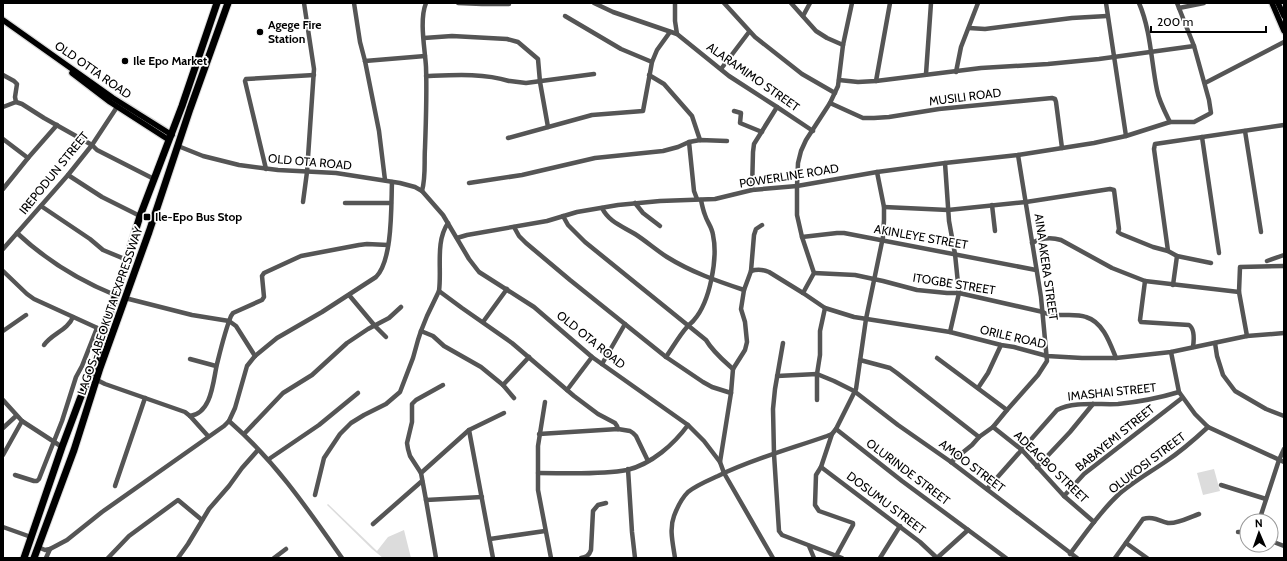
<svg xmlns="http://www.w3.org/2000/svg" width="1287" height="561" viewBox="0 0 1287 561" font-family="Cabin,sans-serif">
	<style>
		.green { fill: #dcdcdc }
		.lines { fill: none; stroke-linecap: round; stroke-linejoin: round }
		.major-casing { stroke: #dbdbdb; stroke-width: 8 }
		.highway-casing { stroke: #dbdbdb; stroke-width: 9 }
		.minor { stroke: #555; stroke-width: 4.5 }
		.major { stroke: #000; stroke-width: 5.5 }
		.highway { stroke: #000; stroke-width: 7 }
		.poi-dot { fill: #000; stroke: #fff; stroke-width: 1.5 }
		.labels { text-anchor: middle; stroke-width: 3.5; stroke-linejoin: round; paint-order: stroke }
		.poi-label { font-size: 12px; font-weight: bold; fill: #000; stroke: #fff; text-anchor: start }
		.street-label { font-size: 12px; fill: #000; stroke: #fff }
	</style>
	<rect width="100%" height="100%" fill="#fff"/>
	<g class="green">
		<path d="M 1214,469 L 1220,491 L 1203,495 L 1197,473 Z"/>
		<path d="M 328,504 L 377,551 L 388,537 L 404,530 L 411,558 L 383,558 L 372,549 L 327,505 Z"/>
	</g>
	<g class="lines">
		<defs>
			<g id="major">
				<path d="M 1272,3 L 1284,31"/>
				<path d="M 1278,3 L 1284,16"/>
				<path d="M 3,20 L 113,98 L 172,135"/>
				<path d="M 72,73 L 110,102 L 169,140"/>
			</g>
			<g id="highway">
				<path d="M 24,558 L 62,447 L 80,399 L 94,365 L 140,216 L 182,106 L 217,3"/>
				<path d="M 34,558 L 74,450 L 100,368 L 149,232 L 190,109 L 228,3"/>
			</g>
		</defs>
		<use href="#major" class="major-casing"/>
		<use href="#highway" class="highway-casing"/>
		<g class="minor">
			<path d="M 354,3 L 360,42 L 365,61 L 379,131 L 385,180"/>
			<path d="M 458,3 L 482,4 L 509,4"/>
			<path d="M 594,3 L 613,12 L 677,34 L 729,76 L 777,107 L 813,131"/>
			<path d="M 675,3 L 675,21 L 677,34"/>
			<path d="M 724,3 L 755,37 L 802,74 L 835,93"/>
			<path d="M 791,3 L 816,31 L 827,38 L 843,45"/>
			<path d="M 1106,3 L 1126,136"/>
			<path d="M 1139,3 C 1151,31 1151,61 1157,90 C 1159,101 1165,112 1170,122"/>
			<path d="M 1179,8 L 1204,3"/>
			<path d="M 565,16 L 621,49 L 652,62"/>
			<path d="M 803,16 L 810,3"/>
			<path d="M 969,28 L 985,29 L 1072,18 L 1107,16"/>
			<path d="M 424,38 L 452,36 L 507,39 L 518,42 L 538,59 L 540,82 L 548,127"/>
			<path d="M 365,61 L 425,56"/>
			<path d="M 721,69 L 749,32"/>
			<path d="M 956,72 L 961,47 L 978,3"/>
			<path d="M 926,74 L 931,3"/>
			<path d="M 3,75 L 14,81 L 17,84 L 15,97 L 16,102"/>
			<path d="M 649,75 L 664,84 L 692,116 L 700,140"/>
			<path d="M 426,76 C 454,75 483,73 509,81 L 510,81 L 526,83 L 594,74"/>
			<path d="M 839,80 L 858,82 L 876,81 L 981,68 L 1048,64 L 1099,59 L 1194,46"/>
			<path d="M 876,81 L 890,3"/>
			<path d="M 1205,83 L 1284,42"/>
			<path d="M 830,103 L 863,118 L 874,118 L 889,117 L 939,109 L 1052,98 L 1055,99 L 1056,102 L 1062,148"/>
			<path d="M 3,107 L 16,102 L 22,104 L 44,118 L 92,145 L 97,150 L 154,179"/>
			<path d="M 734,111 L 741,113 L 740,123 L 762,132"/>
			<path d="M 1245,131 L 1261,232"/>
			<path d="M 1202,137 L 1219,253"/>
			<path d="M 508,138 L 592,115 L 643,111 L 652,62 L 657,50 L 670,32"/>
			<path d="M 3,139 L 28,158"/>
			<path d="M 689,142 L 694,191 L 697,199"/>
			<path d="M 178,146 L 203,156 L 239,165 L 278,170 L 336,173 L 400,183 L 415,187 L 422,191 L 443,215 L 469,259 L 479,272 L 534,307 L 592,357 L 688,425 L 704,441 L 720,462 L 724,473 L 773,558"/>
			<path d="M 945,163 L 949,221 L 955,254 L 959,293 L 950,332"/>
			<path d="M 266,169 L 245,81 L 246,79 L 314,75"/>
			<path d="M 68,175 L 102,197 L 140,216"/>
			<path d="M 469,183 L 522,175 L 595,158 L 663,151 L 678,147 L 689,142 L 700,140 L 727,141"/>
			<path d="M 3,189 L 28,158 L 57,125"/>
			<path d="M 752,190 L 753,152 L 754,144 L 777,107"/>
			<path d="M 422,191 C 426,176 424,163 425,148 C 426,121 427,94 426,67 C 425,49 419,20 426,3"/>
			<path d="M 303,202 L 307,172 L 314,69 L 304,3"/>
			<path d="M 345,203 L 391,203"/>
			<path d="M 635,203 L 643,213 L 660,226"/>
			<path d="M 992,205 L 995,231"/>
			<path d="M 41,206 L 90,239 L 103,250 L 127,260"/>
			<path d="M 884,207 L 948,210 L 1026,202 L 1110,189 L 1114,190 L 1119,229 L 1118,232 L 1121,234 L 1153,247 L 1168,251 L 1177,256 L 1211,263"/>
			<path d="M 602,208 C 609,222 622,226 635,234 C 646,241 656,250 667,257 C 691,272 717,281 744,290"/>
			<path d="M 563,216 L 568,225 L 585,242 L 706,340 C 713,352 723,360 733,369"/>
			<path d="M 514,227 L 519,236 L 526,243 L 570,280 L 666,357 L 703,382 L 712,387 L 731,393"/>
			<path d="M 17,233 C 47,261 78,280 115,295"/>
			<path d="M 802,237 L 837,233 L 844,233 L 1036,270"/>
			<path d="M 457,238 L 467,235 L 547,221 L 577,212 L 618,205 L 660,201 L 715,199 L 752,190 L 797,186 L 877,172 L 945,163 L 1018,155 L 1094,143 L 1126,136 L 1170,122 L 1194,122 L 1211,113 L 1209,100 L 1194,46 L 1177,3"/>
			<path d="M 1032,243 C 1041,238 1051,237 1061,240 L 1112,268 L 1145,281 L 1239,292"/>
			<path d="M 3,249 L 68,175 L 92,145 L 117,107"/>
			<path d="M 1168,251 L 1154,149 L 1155,144 L 1284,125"/>
			<path d="M 1267,261 L 1284,255"/>
			<path d="M 3,271 L 27,294 L 34,299 L 104,331"/>
			<path d="M 751,271 C 757,269 762,269 769,272 L 803,293 L 825,308 L 854,317 L 950,332 L 1001,345 L 1014,347 L 1047,356 L 1082,358 L 1116,358 L 1171,352 L 1247,336 L 1284,333"/>
			<path d="M 814,273 L 855,275 L 883,281 L 917,290 L 947,293 L 959,293 L 1043,312 C 1049,316 1054,315 1061,315 C 1069,315 1078,314 1086,317 C 1103,322 1110,343 1116,358"/>
			<path d="M 1145,281 L 1140,320 L 1141,322 L 1189,325 C 1195,329 1194,340 1193,347"/>
			<path d="M 1173,285 L 1177,256"/>
			<path d="M 439,291 C 442,269 435,242 448,223"/>
			<path d="M 803,293 L 814,273 L 802,237 L 797,215 L 797,186 L 798,163 L 801,151 L 806,140 L 830,103 L 838,86 L 843,45 L 852,3"/>
			<path d="M 349,295 L 375,326 L 386,337"/>
			<path d="M 125,298 L 192,315 L 229,321 L 236,326 L 255,356"/>
			<path d="M 483,322 L 507,289"/>
			<path d="M 3,331 L 26,315"/>
			<path d="M 421,331 L 427,316 L 439,291 L 462,308 L 512,343 L 574,396 L 598,414 L 615,423 L 617,426 L 618,429"/>
			<path d="M 1247,336 L 1239,292 L 1240,267 L 1284,266"/>
			<path d="M 783,343 L 775,389 L 773,409 L 774,454 L 779,531 L 782,535 L 842,558"/>
			<path d="M 1215,343 L 1217,356 L 1223,375 L 1235,391 L 1266,409 L 1284,416"/>
			<path d="M 44,345 C 51,334 68,330 73,317"/>
			<path d="M 1171,352 L 1179,392 L 1195,414 L 1208,427 L 1284,462"/>
			<path d="M 666,357 C 673,347 679,336 687,327 C 689,324 692,323 694,320 C 710,302 718,258 713,235 C 712,227 707,222 705,215 C 703,210 702,205 701,200"/>
			<path d="M 937,358 L 1007,410"/>
			<path d="M 190,359 L 216,366"/>
			<path d="M 860,360 L 890,368 L 897,373 L 979,437"/>
			<path d="M 602,364 L 625,324"/>
			<path d="M 777,376 L 817,374 L 834,381 L 854,391 L 898,425 L 951,462 L 1077,558"/>
			<path d="M 97,380 L 105,384 L 185,412 L 190,416 L 208,436"/>
			<path d="M 503,385 L 529,357"/>
			<path d="M 978,388 L 988,373 L 1001,345"/>
			<path d="M 567,390 L 592,357"/>
			<path d="M 3,400 L 22,421 L 62,447"/>
			<path d="M 817,400 L 817,374 L 820,355 L 820,331 L 825,308"/>
			<path d="M 545,402 L 538,446 L 538,490 L 551,558"/>
			<path d="M 190,416 C 212,413 213,381 217,364 C 221,348 225,331 231,316 L 233,313 L 262,300 L 264,297 L 262,276 L 264,273 L 301,256 L 359,245 L 367,244 L 388,245"/>
			<path d="M 229,421 C 275,461 307,508 342,558"/>
			<path d="M 993,427 L 1022,450 L 1064,496 L 1094,522"/>
			<path d="M 3,428 L 16,416"/>
			<path d="M 836,429 L 902,481 L 1006,558"/>
			<path d="M 469,430 L 493,558"/>
			<path d="M 244,434 L 283,393 L 312,375 L 347,343 L 368,329 L 389,318 L 401,307"/>
			<path d="M 539,434 L 618,429 L 630,431 L 633,433 L 636,436 L 648,461"/>
			<path d="M 832,434 L 821,467 L 816,475 L 815,505 L 819,511 L 853,523 L 853,525 L 836,556"/>
			<path d="M 3,455 L 22,421"/>
			<path d="M 269,459 L 319,425 L 358,393"/>
			<path d="M 720,462 L 731,393 L 733,369 L 745,350 L 747,342 L 745,322 L 741,309 L 744,290 L 751,271 L 754,235 L 756,229 L 762,225"/>
			<path d="M 951,462 L 972,445 L 979,437 L 993,427 L 1007,410 L 1038,375 L 1047,361 L 1041,297 L 1018,155"/>
			<path d="M 821,467 L 920,542 L 937,558"/>
			<path d="M 1037,467 L 1070,432 L 1093,404"/>
			<path d="M 628,469 L 632,532 L 635,558"/>
			<path d="M 421,473 L 410,456 L 408,449 L 407,443 L 412,422 L 412,404 L 416,400 L 443,385"/>
			<path d="M 538,473 C 566,473 601,475 627,470 C 652,464 674,444 688,425"/>
			<path d="M 15,475 L 34,481 L 37,481 L 39,479 L 62,421 L 76,377 L 82,366 L 97,328"/>
			<path d="M 1221,485 L 1266,499"/>
			<path d="M 115,486 L 145,398"/>
			<path d="M 987,489 L 1057,410 C 1073,401 1100,405 1118,404 C 1139,402 1159,398 1179,392"/>
			<path d="M 315,495 L 324,458 L 340,434 L 351,423 L 364,415 L 386,404 L 400,392 L 413,358 L 418,340 L 421,331 L 433,336 L 444,346 L 481,367 L 503,385 L 514,398"/>
			<path d="M 1064,496 L 1084,474 L 1182,398"/>
			<path d="M 482,497 L 426,500 L 421,473 L 469,430 L 504,413"/>
			<path d="M 426,500 L 436,558"/>
			<path d="M 1259,521 L 1279,460 L 1284,449"/>
			<path d="M 373,524 L 422,481"/>
			<path d="M 3,527 L 31,537"/>
			<path d="M 1238,532 L 1247,532"/>
			<path d="M 490,539 L 545,531"/>
			<path d="M 1271,541 L 1284,546"/>
			<path d="M 1126,543 L 1147,558"/>
			<path d="M 809,546 L 814,558"/>
			<path d="M 38,547 L 45,550 L 50,549 L 67,540 L 102,512 L 224,426 L 229,421 L 235,408 L 247,366 L 255,356 L 277,338 L 322,312 L 376,277 C 393,260 391,205 392,182"/>
			<path d="M 1070,554 C 1085,534 1099,513 1117,496 C 1131,483 1149,473 1165,462 C 1180,452 1194,440 1208,427"/>
			<path d="M 46,558 L 50,549"/>
			<path d="M 108,558 L 129,536 L 178,500 L 202,520"/>
			<path d="M 178,558 L 188,544 L 209,509 L 229,486 L 242,468 L 258,450"/>
			<path d="M 274,558 L 286,549"/>
			<path d="M 581,558 C 586,557 589,556 591,550 L 593,511 L 598,505 L 606,503"/>
			<path d="M 675,558 C 673,544 669,529 674,516 C 677,508 682,498 688,492 C 697,485 707,481 718,476 C 752,459 790,449 827,436 L 832,434 L 836,429 L 856,389 L 866,319 L 883,237 L 884,220 L 884,207 L 877,172"/>
			<path d="M 880,558 L 900,526"/>
			<path d="M 937,558 L 968,530"/>
			<path d="M 1115,558 L 1143,519 C 1153,516 1159,521 1168,523 C 1178,524 1190,517 1199,514"/>
		</g>
		<use href="#major" class="major"/>
		<use href="#highway" class="highway"/>
	</g>
	<g class="poi-dot">
		<circle cx="260" cy="32" r="4"/>
		<circle cx="125" cy="61" r="4"/>
		<rect x="143" y="213" width="8" height="8" rx="2"/>
	</g>
	<g class="labels">
		<g class="poi-label">
			<text x="268" y="29">Agege Fire<tspan x="268" dy="14">Station</tspan></text>
			<text x="133" y="65">Ile Epo Market</text>
			<text x="155" y="221">Ile-Epo Bus Stop</text>
		</g>
		<g class="street-label">
			<text transform="translate(93 70) rotate(35)" y="4">OLD OTTA ROAD</text>
			<text transform="translate(753 77) rotate(35)" y="4">ALARAMIMO STREET</text>
			<text transform="translate(965 97) rotate(-7)" y="4">MUSILI ROAD</text>
			<text transform="translate(310 162) rotate(5)" y="4">OLD OTA ROAD</text>
			<text transform="translate(54 173) rotate(-51)" y="4">IREPODUN STREET</text>
			<text transform="translate(789 176) rotate(-9)" y="4">POWERLINE ROAD</text>
			<text transform="translate(921 237) rotate(10)" y="4">AKINLEYE STREET</text>
			<text transform="translate(1046 267) rotate(82)" y="4">AINA AKERA STREET</text>
			<text transform="translate(954 284) rotate(9)" y="4">ITOGBE STREET</text>
			<text transform="translate(110 311) rotate(-71)" y="4">LAGOS-ABEOKUTA EXPRESSWAY</text>
			<text transform="translate(1013 337) rotate(13)" y="4">ORILE ROAD</text>
			<text transform="translate(591 340) rotate(39)" y="4">OLD OTA ROAD</text>
			<text transform="translate(1112 392) rotate(-6)" y="4">IMASHAI STREET</text>
			<text transform="translate(1115 438) rotate(-39)" y="4">BABAYEMI STREET</text>
			<text transform="translate(1147 463) rotate(-37)" y="4">OLUKOSI STREET</text>
			<text transform="translate(972 466) rotate(37)" y="4">AMOO STREET</text>
			<text transform="translate(1051 467) rotate(44)" y="4">ADEAGBO STREET</text>
			<text transform="translate(908 472) rotate(37)" y="4">OLURINDE STREET</text>
			<text transform="translate(886 503) rotate(37)" y="4">DOSUMU STREET</text>
		</g>
	</g>
	<rect width="1287" height="561" fill="none" stroke="#000000" stroke-width="8"/>
	<g transform="translate(1259 533) rotate(358)"><circle r="19" fill="#ffffff" stroke="#999999"/>
	<path d="M0-3L7 15L0 10L-7 15Z" fill="#000000"/>
	<text y="-6" font-size="11" font-weight="bold" text-anchor="middle" fill="#000000">N</text>
	</g>
	<path d="M1151 26v6h115v-6" fill="none" stroke="#000000" stroke-width="2"/>
	<text x="1157" y="26" font-size="12" fill="#000000" stroke="#ffffff" stroke-width="3" paint-order="stroke">200 m</text>
</svg>
